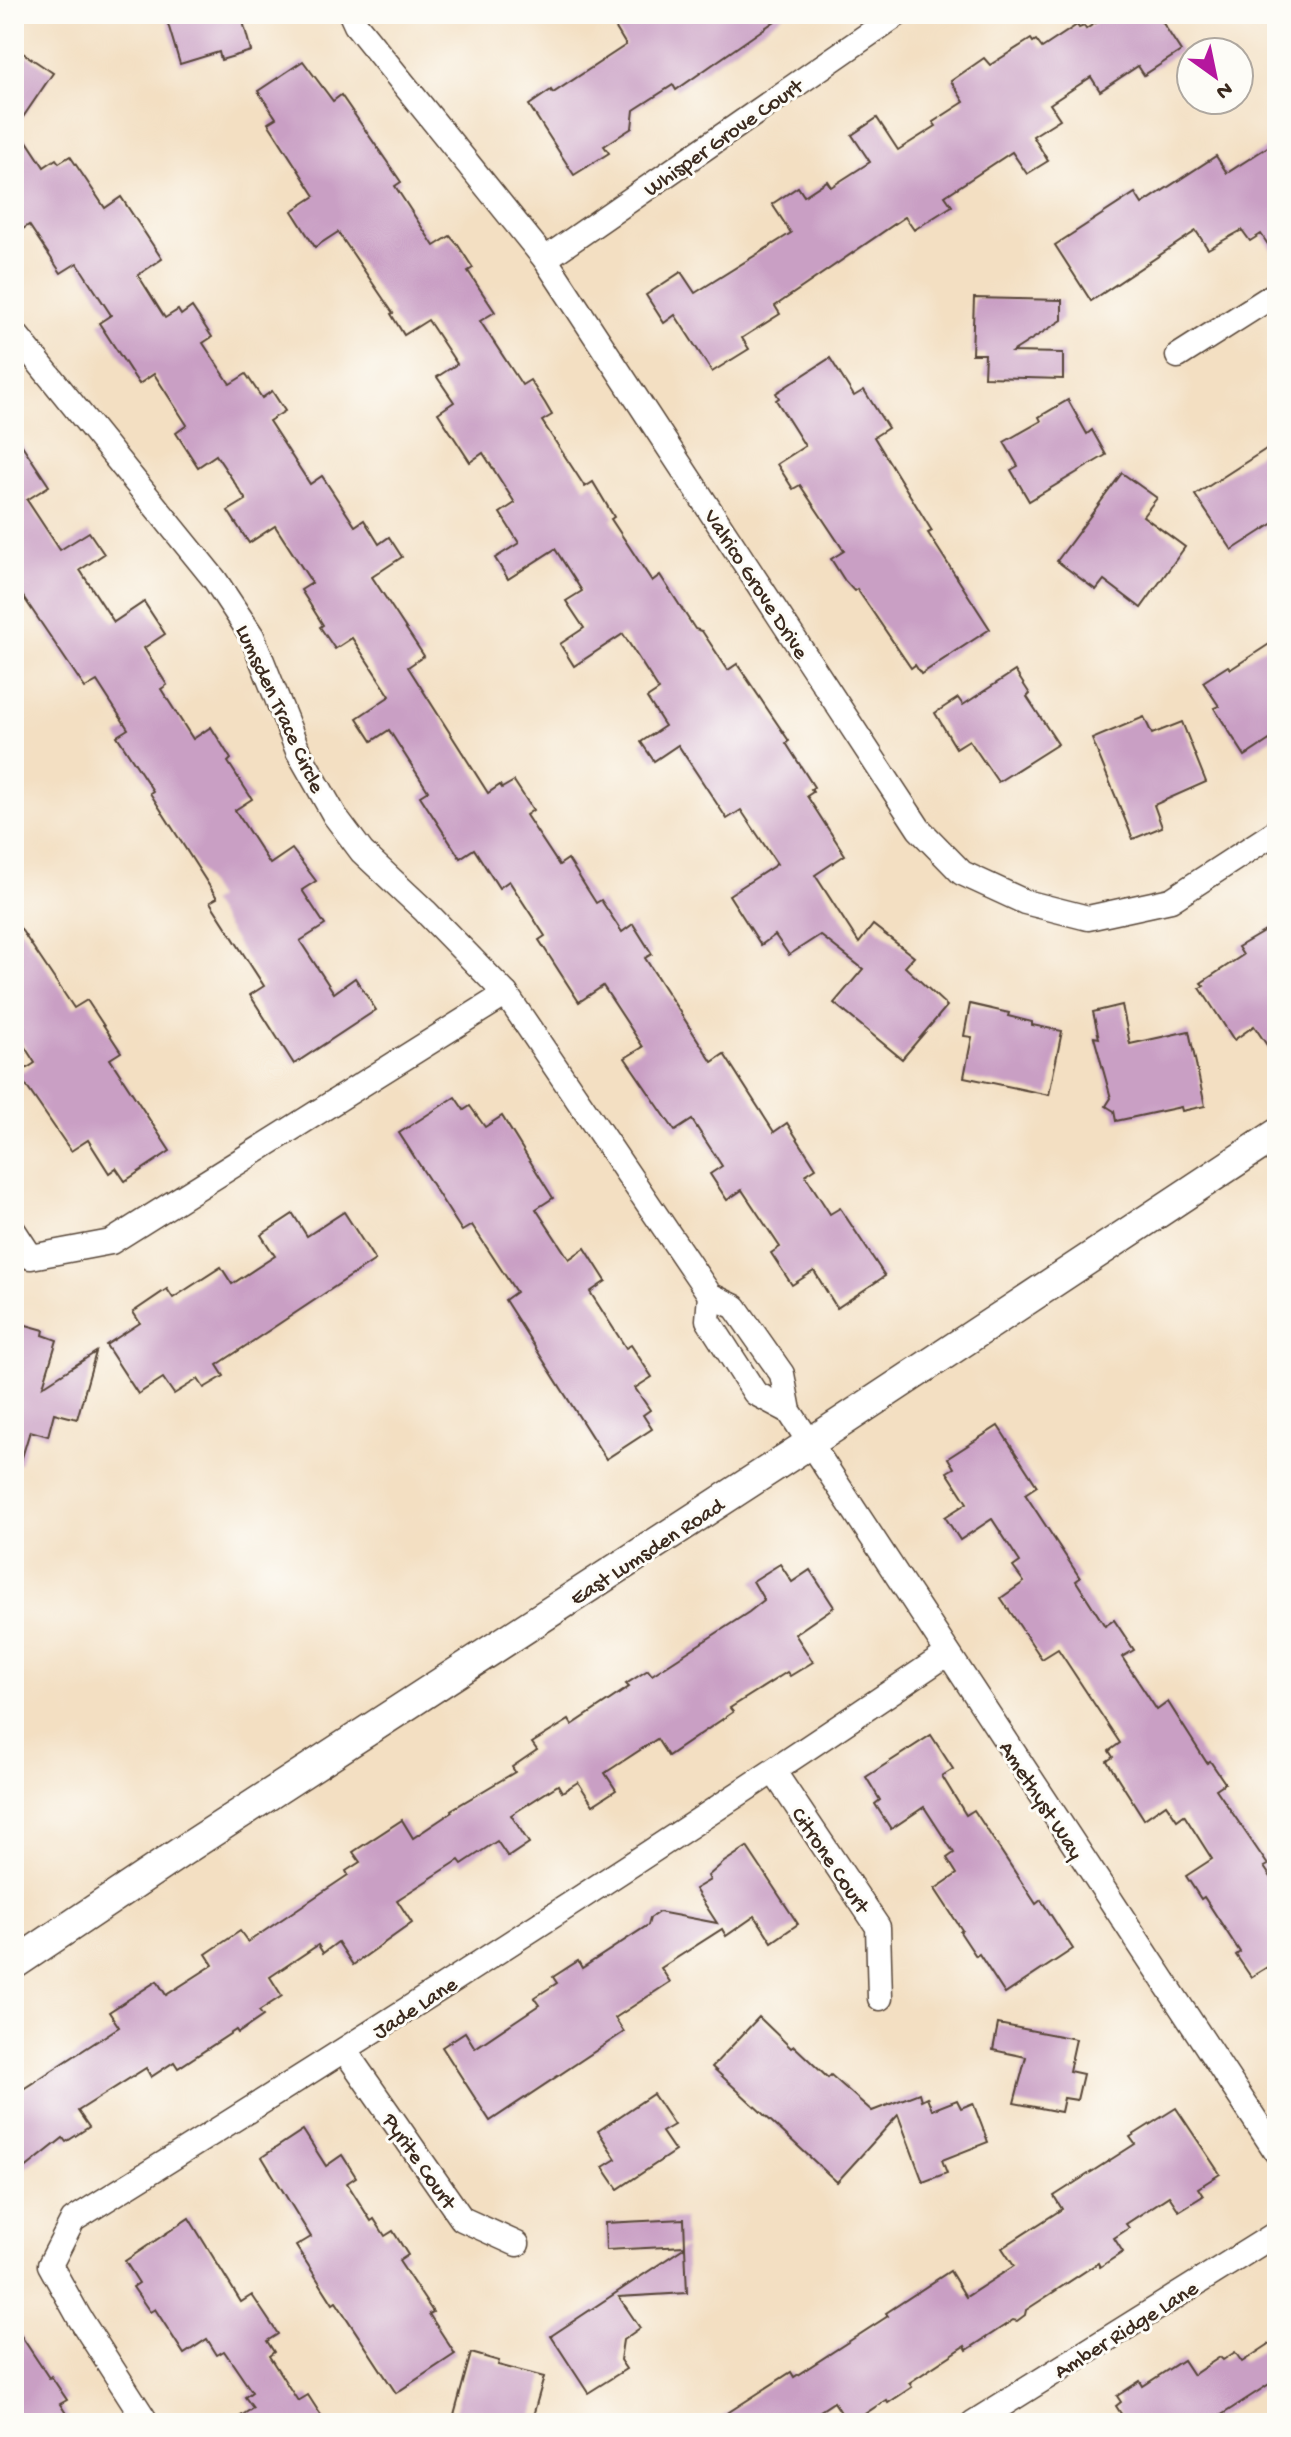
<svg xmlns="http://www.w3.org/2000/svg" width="1291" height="2437" viewBox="0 0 1291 2437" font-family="'Gochi Hand',sans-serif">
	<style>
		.building { fill: #c99fc4 }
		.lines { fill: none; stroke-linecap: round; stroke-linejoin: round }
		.minor-casing { stroke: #574537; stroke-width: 27 }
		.tertiary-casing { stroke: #574537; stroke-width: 33 }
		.minor { stroke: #fff; stroke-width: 24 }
		.tertiary { stroke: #fff; stroke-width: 30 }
		.labels { text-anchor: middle; stroke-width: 6; stroke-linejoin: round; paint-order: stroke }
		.street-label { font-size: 22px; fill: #3b2a1e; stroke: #fdfcf7 }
	</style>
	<rect width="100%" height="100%" fill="#fdfcf7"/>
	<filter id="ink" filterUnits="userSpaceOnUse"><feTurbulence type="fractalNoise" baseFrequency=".0125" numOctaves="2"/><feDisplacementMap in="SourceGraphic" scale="16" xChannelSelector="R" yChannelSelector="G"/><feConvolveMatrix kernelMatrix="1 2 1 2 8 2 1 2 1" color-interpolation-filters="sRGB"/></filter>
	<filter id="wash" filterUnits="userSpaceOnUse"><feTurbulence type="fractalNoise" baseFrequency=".006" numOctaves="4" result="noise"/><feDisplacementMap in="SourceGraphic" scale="32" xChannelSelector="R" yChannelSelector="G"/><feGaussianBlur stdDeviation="1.8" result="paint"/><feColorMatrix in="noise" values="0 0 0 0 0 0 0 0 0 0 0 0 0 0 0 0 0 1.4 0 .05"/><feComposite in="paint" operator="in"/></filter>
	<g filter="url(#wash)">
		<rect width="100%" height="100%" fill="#f3dfc2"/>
		<g id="blocks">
			<g class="building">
				<path d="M 165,14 L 241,14 L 251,51 L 221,60 L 219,52 L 180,64 Z"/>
				<path d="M 631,14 L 785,14 L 676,90 L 673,85 L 634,110 L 632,128 L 604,146 L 609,153 L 574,175 L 529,105 L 551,90 L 553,93 L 626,45 L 614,25 Z"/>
				<path d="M 1109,14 L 1157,14 L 1181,51 L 1144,75 L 1138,66 L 1100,91 L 1091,77 L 1050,104 L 1060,119 L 1033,136 L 1048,161 L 1027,174 L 1012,152 L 945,196 L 952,206 L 914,230 L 905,217 L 775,306 L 780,314 L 742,338 L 749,349 L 712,372 L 675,315 L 664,323 L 646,295 L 681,272 L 695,293 L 791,233 L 772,204 L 798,187 L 804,196 L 827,181 L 831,187 L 870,162 L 852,135 L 877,118 L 898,150 L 936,126 L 933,122 L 964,102 L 951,81 L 984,58 L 990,65 L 1031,39 L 1033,42 L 1036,40 L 1042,48 L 1077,25 L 1079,28 L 1084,26 L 1086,29 Z"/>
				<path d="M 14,47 L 53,73 L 17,126 L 44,167 L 56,159 L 59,163 L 70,156 L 105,208 L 121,197 L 162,259 L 138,275 L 165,318 L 178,310 L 181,315 L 192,307 L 212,337 L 203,343 L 230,384 L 246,374 L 262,398 L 272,391 L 285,411 L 269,421 L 310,484 L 322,476 L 355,526 L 364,520 L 379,544 L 389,537 L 402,557 L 372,577 L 424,656 L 408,667 L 488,793 L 500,785 L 502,788 L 514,781 L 533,810 L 526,815 L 559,865 L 568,859 L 596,903 L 601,900 L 622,932 L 633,924 L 652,954 L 645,958 L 712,1062 L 724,1054 L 774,1132 L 787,1123 L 816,1168 L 805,1175 L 830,1214 L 840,1208 L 885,1276 L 837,1308 L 814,1271 L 792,1285 L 771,1253 L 780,1247 L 742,1190 L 727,1200 L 710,1174 L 722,1166 L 692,1120 L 675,1131 L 625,1058 L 643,1047 L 603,986 L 579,1002 L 539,940 L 545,936 L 509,881 L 499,888 L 474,849 L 460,858 L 420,796 L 428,791 L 389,730 L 372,741 L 357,718 L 390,696 L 352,638 L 335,649 L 320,627 L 323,625 L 301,590 L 312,583 L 275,526 L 249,543 L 228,511 L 246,500 L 216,455 L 198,467 L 176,433 L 187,425 L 154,374 L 139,384 L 99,323 L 111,315 L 77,263 L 61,273 L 29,225 L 14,235 Z"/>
				<path d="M 303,61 L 333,101 L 341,95 L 401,182 L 395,186 L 434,246 L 450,236 L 458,245 L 473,268 L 468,271 L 495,312 L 480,321 L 522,385 L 530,380 L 545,403 L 552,415 L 542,421 L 585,487 L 593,482 L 614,517 L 611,519 L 652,581 L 660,575 L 695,629 L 702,631 L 728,670 L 737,664 L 789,741 L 786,743 L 814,787 L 811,789 L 813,792 L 807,796 L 845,855 L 815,875 L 859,943 L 873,925 L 914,957 L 905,967 L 947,1006 L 902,1059 L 834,1003 L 863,969 L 820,935 L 789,955 L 775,935 L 761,945 L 729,895 L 777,864 L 741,810 L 727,819 L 678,745 L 654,761 L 641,742 L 665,726 L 647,698 L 659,690 L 623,634 L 574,666 L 560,644 L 584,628 L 566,601 L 582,591 L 555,549 L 508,579 L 495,558 L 519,543 L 500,513 L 515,503 L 483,453 L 470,462 L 438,413 L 454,402 L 437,377 L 457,364 L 428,320 L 404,335 L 391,314 L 393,313 L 338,232 L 315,247 L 292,211 L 315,196 L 268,123 L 276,118 L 258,91 Z"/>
				<path d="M 1277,141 L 1277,258 L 1261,234 L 1250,241 L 1242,230 L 1208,249 L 1196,231 L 1091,301 L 1055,245 L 1135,193 L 1142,204 L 1216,156 L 1227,173 Z"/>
				<path d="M 974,298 L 1062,300 L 1062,320 L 1012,352 L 1063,353 L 1063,379 L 984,377 L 985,354 L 972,354 Z"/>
				<path d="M 830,358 L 854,396 L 864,390 L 888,428 L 874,437 L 932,531 L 928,533 L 990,629 L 921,674 L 915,665 L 911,668 L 857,589 L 854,591 L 845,581 L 831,559 L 844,551 L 800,485 L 793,489 L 777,464 L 805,446 L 776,400 L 779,398 L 776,393 Z"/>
				<path d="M 1068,400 L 1087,434 L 1092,430 L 1106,455 L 1029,501 L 1011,470 L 1018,466 L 1004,442 L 1041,421 L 1039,417 Z"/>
				<path d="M 14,433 L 49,486 L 27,500 L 60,550 L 89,532 L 104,554 L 80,570 L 114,622 L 144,602 L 165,634 L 144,648 L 167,685 L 161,689 L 193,739 L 211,727 L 231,759 L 228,762 L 252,799 L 235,810 L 270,864 L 292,849 L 316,881 L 302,890 L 325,925 L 300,941 L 334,993 L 355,978 L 376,1010 L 294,1064 L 250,995 L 264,986 L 210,902 L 217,898 L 150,793 L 153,791 L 117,736 L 128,729 L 97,681 L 85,688 L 14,583 Z"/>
				<path d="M 1277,442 L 1277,521 L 1232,550 L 1195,495 Z"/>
				<path d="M 1122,473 L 1157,498 L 1143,516 L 1185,547 L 1141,608 L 1104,580 L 1096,590 L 1057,561 Z"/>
				<path d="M 1277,639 L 1277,735 L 1245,756 L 1214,708 L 1219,706 L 1203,682 L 1228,666 L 1231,669 Z"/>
				<path d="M 1015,671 L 1030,694 L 1027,697 L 1058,744 L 998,782 L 969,740 L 956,748 L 935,713 L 958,698 L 963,705 Z"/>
				<path d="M 1144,717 L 1152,734 L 1182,722 L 1206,782 L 1154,805 L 1162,827 L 1133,839 L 1092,739 Z"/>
				<path d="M 14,919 L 74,1008 L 87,1000 L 121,1052 L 110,1059 L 170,1151 L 125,1181 L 116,1168 L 109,1173 L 88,1140 L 71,1151 L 18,1074 L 35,1063 L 14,1030 Z"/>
				<path d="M 1277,924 L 1277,1060 L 1254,1026 L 1234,1040 L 1200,988 L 1204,986 L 1201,983 L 1243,955 L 1238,947 Z"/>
				<path d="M 970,1004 L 1009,1013 L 1008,1016 L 1032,1022 L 1032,1025 L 1062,1031 L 1049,1095 L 964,1077 L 972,1037 L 964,1036 Z"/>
				<path d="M 1122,1005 L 1130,1044 L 1189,1031 L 1205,1106 L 1182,1111 L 1181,1107 L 1116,1121 L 1114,1111 L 1106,1106 L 1111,1098 L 1094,1037 L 1099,1038 L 1093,1012 Z"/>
				<path d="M 455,1097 L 464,1110 L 470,1106 L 485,1127 L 502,1116 L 553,1198 L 536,1209 L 569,1259 L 585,1248 L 606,1281 L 590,1292 L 626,1348 L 631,1345 L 652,1377 L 635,1388 L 650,1410 L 643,1415 L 652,1429 L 606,1459 L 505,1300 L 516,1292 L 472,1225 L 462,1231 L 399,1133 Z"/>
				<path d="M 344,1212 L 375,1260 L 217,1365 L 224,1376 L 204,1388 L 198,1379 L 174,1394 L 163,1378 L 138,1394 L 106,1345 L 140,1323 L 133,1312 L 167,1289 L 173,1298 L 221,1267 L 232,1284 L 275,1256 L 261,1235 L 293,1214 L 307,1236 Z"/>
				<path d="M 19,1323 L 44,1330 L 43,1335 L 57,1340 L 43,1386 L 96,1352 L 77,1419 L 54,1413 L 48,1436 L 30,1431 L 20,1464 L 14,1463 L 14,1342 Z"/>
				<path d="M 998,1426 L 1037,1486 L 1025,1494 L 1080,1578 L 1076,1581 L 1105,1626 L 1114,1620 L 1134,1650 L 1122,1657 L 1157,1710 L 1168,1702 L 1207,1763 L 1210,1761 L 1225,1783 L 1216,1789 L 1268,1865 L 1264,1867 L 1277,1886 L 1277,1961 L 1251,1977 L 1236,1955 L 1240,1952 L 1204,1897 L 1201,1899 L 1186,1876 L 1212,1859 L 1184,1815 L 1177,1820 L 1166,1804 L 1144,1819 L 1107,1761 L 1113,1757 L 1109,1751 L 1120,1743 L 1058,1649 L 1042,1659 L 1001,1598 L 1024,1582 L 1013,1567 L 1020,1562 L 992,1519 L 960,1540 L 945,1517 L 967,1503 L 947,1472 L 954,1468 L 948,1458 Z"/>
				<path d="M 780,1564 L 792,1582 L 810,1570 L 834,1607 L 795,1634 L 813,1662 L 790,1676 L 787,1672 L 730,1708 L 733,1712 L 668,1756 L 657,1739 L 605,1773 L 616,1790 L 593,1805 L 578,1782 L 562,1792 L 558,1785 L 511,1815 L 529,1843 L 508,1857 L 497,1841 L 462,1864 L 459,1860 L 397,1900 L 412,1923 L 353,1965 L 338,1942 L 323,1953 L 318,1945 L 270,1977 L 282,1996 L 259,2011 L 263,2016 L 238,2033 L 236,2030 L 178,2068 L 174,2062 L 151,2077 L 146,2068 L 78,2111 L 89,2127 L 66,2142 L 63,2138 L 14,2177 L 14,2095 L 119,2027 L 109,2012 L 157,1981 L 166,1995 L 213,1965 L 206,1954 L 240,1931 L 248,1942 L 348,1875 L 346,1871 L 360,1862 L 353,1852 L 402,1820 L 413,1838 L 452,1812 L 451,1810 L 515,1772 L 512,1767 L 537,1750 L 532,1743 L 569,1720 L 572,1725 L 629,1687 L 626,1684 L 648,1670 L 652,1675 L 749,1612 L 764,1600 L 753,1581 Z"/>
				<path d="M 931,1735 L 953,1769 L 942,1776 L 966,1815 L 974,1810 L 1036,1904 L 1041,1900 L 1073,1949 L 1005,1994 L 979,1954 L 976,1956 L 960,1932 L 962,1930 L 935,1889 L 957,1874 L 947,1858 L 954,1853 L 924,1807 L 891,1829 L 875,1804 L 880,1800 L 866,1777 Z"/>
				<path d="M 747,1847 L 798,1924 L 772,1942 L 755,1916 L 726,1936 L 722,1929 L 661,1968 L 670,1982 L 615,2018 L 624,2032 L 490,2121 L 442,2047 L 465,2032 L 475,2048 L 539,2005 L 534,1998 L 557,1983 L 553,1977 L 578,1961 L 582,1968 L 648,1925 L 650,1918 L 659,1912 L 717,1923 L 695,1889 L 710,1880 L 708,1876 L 724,1862 Z"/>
				<path d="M 759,2017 L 791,2048 L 794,2046 L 828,2078 L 831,2075 L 872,2111 L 919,2093 L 921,2100 L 927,2097 L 932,2110 L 957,2100 L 961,2108 L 973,2103 L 988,2142 L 942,2160 L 947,2173 L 923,2182 L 898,2115 L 837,2182 L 712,2067 Z"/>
				<path d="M 998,2024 L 1076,2039 L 1069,2071 L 1083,2074 L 1077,2100 L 1064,2098 L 1061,2112 L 1014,2103 L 1026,2057 L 993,2050 Z"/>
				<path d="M 653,2094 L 674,2125 L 662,2132 L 675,2151 L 618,2189 L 603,2167 L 616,2159 L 598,2131 Z"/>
				<path d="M 1176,2108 L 1220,2174 L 1198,2188 L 1203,2196 L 1179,2211 L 1169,2196 L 1126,2224 L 1129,2228 L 1114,2238 L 1123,2252 L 1100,2267 L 1098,2263 L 1026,2310 L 1025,2315 L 1017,2321 L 1013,2320 L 967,2350 L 965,2346 L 909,2383 L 912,2387 L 888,2403 L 886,2400 L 851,2423 L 848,2423 L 834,2402 L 802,2423 L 712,2423 L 791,2372 L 794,2377 L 888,2316 L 886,2313 L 950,2271 L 966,2297 L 1014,2266 L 1002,2248 L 1062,2209 L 1054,2196 L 1135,2144 L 1130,2137 Z"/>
				<path d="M 303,2130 L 326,2166 L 342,2155 L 356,2177 L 347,2183 L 371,2221 L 374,2219 L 385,2236 L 393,2231 L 408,2255 L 399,2261 L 433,2312 L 429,2314 L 455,2354 L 396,2393 L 336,2302 L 333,2304 L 296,2246 L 311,2237 L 262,2157 Z"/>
				<path d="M 189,2218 L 241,2302 L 252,2295 L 278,2334 L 267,2341 L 274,2352 L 269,2356 L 298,2401 L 308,2395 L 326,2423 L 230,2423 L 253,2408 L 245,2397 L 252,2392 L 224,2351 L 217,2355 L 207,2339 L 184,2354 L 155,2309 L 150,2312 L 133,2287 L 139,2283 L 125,2261 Z"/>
				<path d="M 684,2219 L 685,2246 L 606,2250 L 605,2223 Z"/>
				<path d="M 685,2247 L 687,2293 L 619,2297 L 640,2328 L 623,2340 L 620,2360 L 626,2369 L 588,2393 L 551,2336 Z"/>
				<path d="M 14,2325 L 49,2378 L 51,2376 L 67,2400 L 60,2404 L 72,2423 L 14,2423 Z"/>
				<path d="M 1277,2339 L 1277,2379 L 1209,2423 L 1127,2423 L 1116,2406 L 1121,2402 L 1117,2396 L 1140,2381 L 1143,2386 L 1183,2360 L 1193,2375 L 1220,2357 L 1223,2360 L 1235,2352 L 1242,2362 Z"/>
				<path d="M 471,2353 L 499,2361 L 498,2365 L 544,2377 L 531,2423 L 452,2423 Z"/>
			</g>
		</g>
	</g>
	<g filter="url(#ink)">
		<use href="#blocks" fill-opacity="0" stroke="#574537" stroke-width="2"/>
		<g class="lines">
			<defs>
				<g id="minor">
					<path d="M 351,14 L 356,25 L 545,259 L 919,829 L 962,873 L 1025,902 L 1088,918 L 1171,900 L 1277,831"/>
					<path d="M 545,259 L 898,14"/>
					<path d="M 14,332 L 215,580 L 252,636 L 298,751 L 335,816 L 362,852 L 425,911 L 506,994 L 111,1242 L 31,1257 L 14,1231"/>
					<path d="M 1178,356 L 1277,293"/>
					<path d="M 506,994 L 710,1295"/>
					<path d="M 789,1411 L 755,1393 L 708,1320 L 710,1295 L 735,1307 L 782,1374 L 789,1411 L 1277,2153"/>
					<path d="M 774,1772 L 878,1927 L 880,1998"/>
					<path d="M 345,2051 L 462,2219 L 517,2244"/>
					<path d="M 147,2423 L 79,2317 L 50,2265 L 73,2220 C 368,2037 660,1849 947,1654"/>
					<path d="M 973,2423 L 1277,2233"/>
				</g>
				<path id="tertiary" d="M 14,1964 L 181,1852 L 810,1443 L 1277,1134"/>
			</defs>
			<use href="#minor" class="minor-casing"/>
			<use href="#tertiary" class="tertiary-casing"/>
			<use href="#minor" class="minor"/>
			<use href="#tertiary" class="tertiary"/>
		</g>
	</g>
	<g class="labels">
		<g class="street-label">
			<text transform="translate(722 136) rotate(-35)" y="8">Whisper Grove Court</text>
			<text transform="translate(758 583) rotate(57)" y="8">Valrico Grove Drive</text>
			<text transform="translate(282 708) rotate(65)" y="8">Lumsden Trace Circle</text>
			<text transform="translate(646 1550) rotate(-33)" y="8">East Lumsden Road</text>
			<text transform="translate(1043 1799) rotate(57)" y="8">Amethyst Way</text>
			<text transform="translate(832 1859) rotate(56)" y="8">Citrone Court</text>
			<text transform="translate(414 2006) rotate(-33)" y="8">Jade Lane</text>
			<text transform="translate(421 2160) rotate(55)" y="8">Pyrite Court</text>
			<text transform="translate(1125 2328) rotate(-32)" y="8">Amber Ridge Lane</text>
		</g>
	</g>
	<rect width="1291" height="2437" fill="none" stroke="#fdfcf7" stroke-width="48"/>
	<g transform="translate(1215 76) rotate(147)"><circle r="38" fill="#fdfcf7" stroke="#afa8a0" stroke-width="2"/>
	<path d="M0-6L14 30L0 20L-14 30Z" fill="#b5179e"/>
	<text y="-12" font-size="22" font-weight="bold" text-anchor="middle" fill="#3b2a1e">N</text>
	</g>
</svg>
